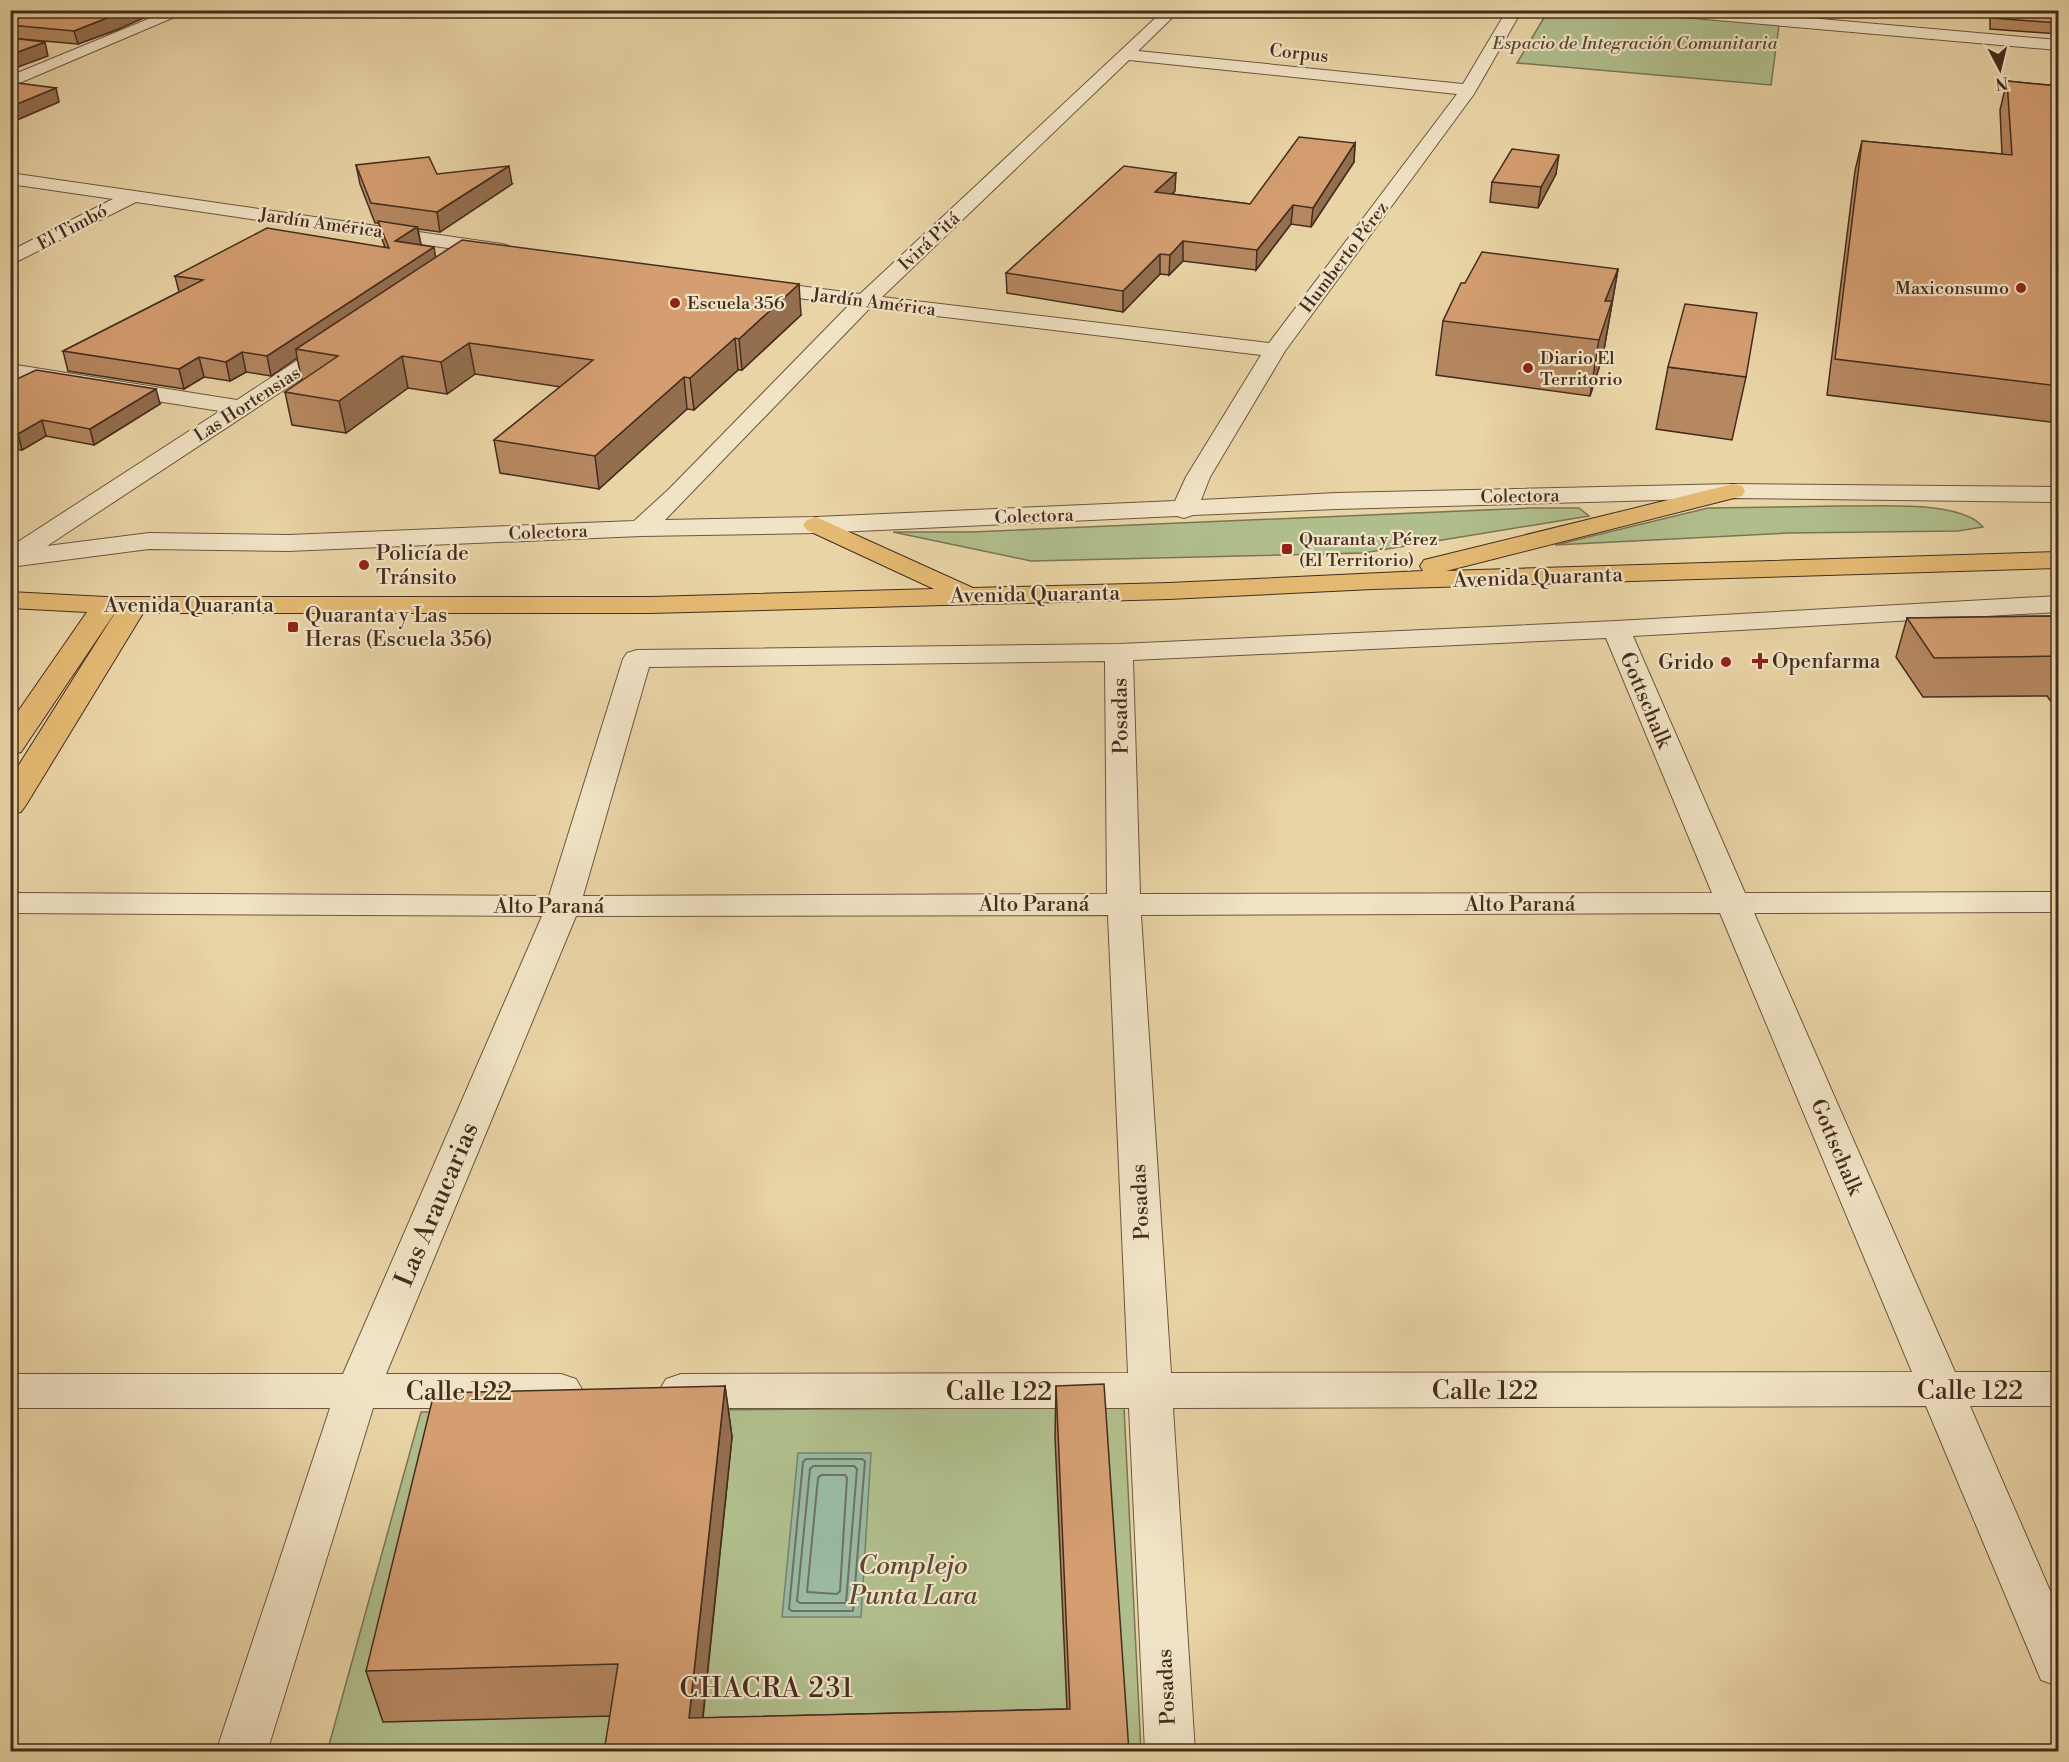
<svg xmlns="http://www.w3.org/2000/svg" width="2069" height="1762" viewBox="0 0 2069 1762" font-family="'Libre Bodoni',serif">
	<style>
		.green { fill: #b0be8c; stroke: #7a7555; stroke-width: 1.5 }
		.water { fill: #99b9a2; stroke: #77816d; stroke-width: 1.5 }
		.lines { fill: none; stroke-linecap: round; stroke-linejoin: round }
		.shore { stroke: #6e7260; stroke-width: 2 }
		.minor-casing { stroke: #6d5640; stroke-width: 2 }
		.major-casing { stroke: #442c1e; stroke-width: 2 }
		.highway-casing { stroke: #442c1e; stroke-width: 2 }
		.minor { fill: #f1e3c5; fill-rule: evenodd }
		.major { fill: #e4ba73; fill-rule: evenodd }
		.highway { fill: #e4ba73; fill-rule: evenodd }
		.wall { fill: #b68861; stroke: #442c1e; stroke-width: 1.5 }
		.shaded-wall { fill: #946f4f; stroke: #442c1e; stroke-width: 1.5 }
		.building { fill: #d49e71; stroke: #442c1e; stroke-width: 1.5 }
		.poi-dot { fill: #8f2418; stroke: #f1e3c5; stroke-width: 2 }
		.labels { text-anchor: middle; stroke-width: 4.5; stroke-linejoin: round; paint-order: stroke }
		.far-park-label { font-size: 18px; font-style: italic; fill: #5a4934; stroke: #f1e3c5 }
		.far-street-label { font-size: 18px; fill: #442c1e; stroke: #f1e3c5 }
		.far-poi-label { font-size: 18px; fill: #442c1e; stroke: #f1e3c5; text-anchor: start }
		.poi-label { font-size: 21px; fill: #442c1e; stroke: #f1e3c5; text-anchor: start }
		.street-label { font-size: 21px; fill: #442c1e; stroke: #f1e3c5 }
		.near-street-label { font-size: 26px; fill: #442c1e; stroke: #f1e3c5 }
		.near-park-label { font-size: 26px; font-style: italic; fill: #5a4934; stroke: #f1e3c5 }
		.near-neighbourhood-label { font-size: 27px; letter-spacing: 1.5px; fill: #442c1e; stroke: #f1e3c5 }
	</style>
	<rect width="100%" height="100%" fill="#e9d4a6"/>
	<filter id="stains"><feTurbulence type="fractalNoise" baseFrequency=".00333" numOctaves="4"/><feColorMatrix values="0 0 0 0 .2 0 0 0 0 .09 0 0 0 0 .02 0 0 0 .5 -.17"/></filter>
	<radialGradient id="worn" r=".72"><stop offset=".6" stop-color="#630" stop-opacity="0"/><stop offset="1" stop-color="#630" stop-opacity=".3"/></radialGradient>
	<g class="green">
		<path d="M 1548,11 L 1616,11 L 1779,25 L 1771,85 L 1517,63 Z"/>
		<path d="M 1838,506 C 1873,507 1960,499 1983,527 L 1958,531 L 1788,533 L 1555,545 L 1708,508 Z"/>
		<path d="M 1530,508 L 1579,508 L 1589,516 L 1363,553 L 1031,561 L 893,532 L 971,532 Z"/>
		<path d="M 1124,1407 L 1141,1751 L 327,1752 L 421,1412 Z"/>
	</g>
	<path class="water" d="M 798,1453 L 871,1453 L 861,1617 L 782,1617 Z"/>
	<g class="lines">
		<g class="shore">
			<path d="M 806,1459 L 862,1459 L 865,1461 L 853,1611 L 792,1611 L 789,1609 L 803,1462 Z"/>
			<path d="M 813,1466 L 854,1466 L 857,1469 L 846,1603 L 800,1603 L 797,1601 L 810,1469 Z"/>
			<path d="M 821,1475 L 845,1475 L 847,1478 L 840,1591 L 837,1594 L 807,1592 L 818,1478 Z"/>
		</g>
		<defs>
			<g id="minor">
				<path d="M 170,10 L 191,10 L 10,87 L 10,76 Z"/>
				<path d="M 1164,10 L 1180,10 L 1138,51 L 1463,84 L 1507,10 L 1522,10 L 1474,94 L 1285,351 L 1210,477 L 1201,500 L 1336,493 L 1733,484 L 2058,487 L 2058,502 L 1733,498 L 1336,509 L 1193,515 L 1184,518 L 1177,516 L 816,533 L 641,536 L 288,551 L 149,549 L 10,567 L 10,547 L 220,411 L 10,378 L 10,364 L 237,400 L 330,339 L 338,337 L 346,339 L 349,344 L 346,349 L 47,546 L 149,533 L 288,535 L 634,521 L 669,489 L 849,305 L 755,292 L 748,290 L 745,286 L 748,282 L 755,280 L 860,294 ZM 1129,60 L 1457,94 L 1269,343 L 882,297 ZM 870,308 L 1261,355 L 1186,477 L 1175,501 L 816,517 L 665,520 Z"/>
				<path d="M 1652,10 L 1717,10 L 2058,40 L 2058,50 L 1659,15 Z"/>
				<path d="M 10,173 L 502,244 L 509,246 L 512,250 L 509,254 L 502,256 L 136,202 L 10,265 L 10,251 L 113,199 L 10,184 Z"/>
				<path d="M 2058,596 L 2058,612 L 1633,636 L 1745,893 L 2058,892 L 2058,912 L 1754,913 L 1955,1372 L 2058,1372 L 2058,1406 L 1970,1406 L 2058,1609 L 2058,1686 L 2041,1680 L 1926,1406 L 1173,1408 L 1195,1752 L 1145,1752 L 1129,1408 L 681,1408 L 666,1403 L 659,1391 L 666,1379 L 681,1374 L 1128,1373 L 1108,915 L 576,916 L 386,1374 L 561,1374 L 576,1379 L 583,1391 L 576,1403 L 561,1408 L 373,1408 L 267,1752 L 216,1752 L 330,1408 L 10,1408 L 10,1374 L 343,1374 L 542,916 L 10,913 L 10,893 L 549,896 L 623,659 L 627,653 L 637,650 L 1119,644 L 1616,621 ZM 1606,638 L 1712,893 L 1140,894 L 1133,660 ZM 1105,661 L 1107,894 L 583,896 L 649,667 ZM 1720,913 L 1912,1372 L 1171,1373 L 1141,915 Z"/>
			</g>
			<g id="major">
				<path d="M 106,597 L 116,599 L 120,605 L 21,752 L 10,755 L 10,723 L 96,599 Z"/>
				<path d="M 134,597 L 144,599 L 148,605 L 26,805 L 21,812 L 10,814 L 10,779 L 120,605 L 124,599 Z"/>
			</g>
			<path id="highway" d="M 1733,484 L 1742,486 L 1745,491 L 1742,496 L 1446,571 L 2058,552 L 2058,568 L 1373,589 L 1169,599 L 651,613 L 106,613 L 10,608 L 10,592 L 106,597 L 651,597 L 934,589 L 807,530 L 803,525 L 807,520 L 816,517 L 973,588 L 1169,583 L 1423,571 L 1420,566 L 1424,560 Z"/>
		</defs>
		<use href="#minor" class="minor-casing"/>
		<use href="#major" class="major-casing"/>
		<use href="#highway" class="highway-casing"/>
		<use href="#minor" class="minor"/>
		<use href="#major" class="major"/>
		<use href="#highway" class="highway"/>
	</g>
	<g class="wall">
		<path d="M 10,10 L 119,29 L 78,44 L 10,38 Z"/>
		<path d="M 1829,10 L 1866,10 L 1865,14 Z"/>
		<path d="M 1990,10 L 2058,10 L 2058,34 L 1990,29 Z"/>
		<path d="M 2007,81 L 2058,86 L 2058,423 L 1827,395 L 1855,171 L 1862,141 L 2002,154 L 2000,110 Z"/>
		<path d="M 1355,143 L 1354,162 L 1311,227 L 1291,224 L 1256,270 L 1183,261 L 1169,275 L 1160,274 L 1123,312 L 1007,293 L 1006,273 L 1175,191 L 1172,194 L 1250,204 Z"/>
		<path d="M 356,165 L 512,184 L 440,232 L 418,229 L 421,245 L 436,257 L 801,315 L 742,370 L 738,370 L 694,410 L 687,409 L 599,489 L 500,473 L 494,440 L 561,387 L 475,374 L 447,394 L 408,388 L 346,433 L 292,425 L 285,392 L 302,380 L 297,358 L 271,376 L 246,372 L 230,381 L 204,377 L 184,389 L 68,371 L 63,351 L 179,292 L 175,276 L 385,247 L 382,239 L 379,223 L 375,223 L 360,184 Z"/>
		<path d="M 1556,174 L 1538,208 L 1490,202 L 1492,182 Z"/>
		<path d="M 1618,269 L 1603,355 L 1590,396 L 1436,375 L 1443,321 Z"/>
		<path d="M 1668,367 L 1746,377 L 1732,440 L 1656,429 Z"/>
		<path d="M 10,381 L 160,404 L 94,445 L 46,436 L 22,450 L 10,449 Z"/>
		<path d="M 2058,616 L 2058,711 L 2047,696 L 1923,697 L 1896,657 L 1907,618 Z"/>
		<path d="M 725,1386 L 732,1437 L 703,1718 L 1067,1709 L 1055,1437 L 1056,1386 L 1129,1752 L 610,1716 L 383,1722 L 366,1671 Z"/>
	</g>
	<g class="shaded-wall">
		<path d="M 127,10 L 161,10 L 119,29 L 78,44 L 74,31 Z"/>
		<path d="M 45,42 L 48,56 L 10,70 L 10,55 Z"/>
		<path d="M 56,88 L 59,102 L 10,123 L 10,107 Z"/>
		<path d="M 1355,143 L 1354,162 L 1311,227 L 1313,208 Z"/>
		<path d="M 1559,155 L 1556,174 L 1538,208 L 1541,187 Z"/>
		<path d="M 509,166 L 512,184 L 440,232 L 437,212 Z"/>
		<path d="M 1176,173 L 1175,191 L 1154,211 L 1155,192 Z"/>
		<path d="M 1293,205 L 1291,224 L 1256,270 L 1257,250 Z"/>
		<path d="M 417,227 L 421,245 L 395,241 Z"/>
		<path d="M 1183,241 L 1183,261 L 1169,275 L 1170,255 Z"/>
		<path d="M 434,247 L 437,265 L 296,349 L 297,358 L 271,376 L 267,356 Z"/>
		<path d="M 1160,254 L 1160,274 L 1123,312 L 1123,291 Z"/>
		<path d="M 1618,269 L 1603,355 L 1590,396 L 1605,301 Z"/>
		<path d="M 799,284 L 801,315 L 742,370 L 739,339 Z"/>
		<path d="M 735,338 L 738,370 L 694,410 L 690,378 Z"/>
		<path d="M 469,343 L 475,374 L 447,394 L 441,362 Z"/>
		<path d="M 242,352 L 246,372 L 230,381 L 226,362 Z"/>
		<path d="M 402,356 L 408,388 L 346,433 L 339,401 Z"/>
		<path d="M 199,357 L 204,377 L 184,389 L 179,369 Z"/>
		<path d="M 684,377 L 687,409 L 599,489 L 595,456 Z"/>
		<path d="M 156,389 L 160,404 L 94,445 L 90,429 Z"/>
		<path d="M 42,420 L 46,436 L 22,450 L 18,434 Z"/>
		<path d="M 725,1386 L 732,1437 L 699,1752 L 689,1718 Z"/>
	</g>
	<g class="building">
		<path d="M 10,10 L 127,10 L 74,31 L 10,25 Z"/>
		<path d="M 1993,10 L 2058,10 L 2058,23 L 1993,18 Z"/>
		<path d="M 10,38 L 45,42 L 10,55 Z"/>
		<path d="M 2007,81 L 2058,86 L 2058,386 L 1835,359 L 1862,141 L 2012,155 Z"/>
		<path d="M 10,82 L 56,88 L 10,107 Z"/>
		<path d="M 1299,137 L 1355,143 L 1313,208 L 1293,205 L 1257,250 L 1183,241 L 1170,255 L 1160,254 L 1123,291 L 1006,273 L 1124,166 L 1176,173 L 1155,192 L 1250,204 Z"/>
		<path d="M 1512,149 L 1559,155 L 1541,187 L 1492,182 Z"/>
		<path d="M 429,157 L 437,174 L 509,166 L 437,212 L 371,203 L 356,165 Z"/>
		<path d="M 378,221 L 417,227 L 395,241 L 434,247 L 267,356 L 242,352 L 226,362 L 199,357 L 179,369 L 63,351 L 203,280 L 175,276 L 267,228 L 389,248 Z"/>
		<path d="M 462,240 L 799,284 L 739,339 L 735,338 L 690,378 L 684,377 L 595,456 L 494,440 L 593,360 L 469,343 L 441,362 L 402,356 L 339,401 L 285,392 L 338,356 L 296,349 Z"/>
		<path d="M 1482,252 L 1618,269 L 1605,301 L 1612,301 L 1599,340 L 1443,321 L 1461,283 L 1465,283 Z"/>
		<path d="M 1685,304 L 1757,313 L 1746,377 L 1668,367 Z"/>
		<path d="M 36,370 L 156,389 L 90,429 L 42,420 L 18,434 L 10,434 L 10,381 L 13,381 Z"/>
		<path d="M 2058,616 L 2058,656 L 1934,658 L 1907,618 Z"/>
		<path d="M 1104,1384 L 1129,1752 L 604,1752 L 618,1664 L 366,1671 L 434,1393 L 725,1386 L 689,1718 L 1070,1709 L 1056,1386 Z"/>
	</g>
	<g class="poi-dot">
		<circle cx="2021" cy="288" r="6"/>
		<circle cx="675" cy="303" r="6"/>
		<circle cx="1528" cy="368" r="6"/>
		<rect x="1281" y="543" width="12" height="12" rx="3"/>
		<circle cx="364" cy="565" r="6"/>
		<rect x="287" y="621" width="12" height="12" rx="3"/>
		<path d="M1757 652h6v6h6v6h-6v6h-6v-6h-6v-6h6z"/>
		<circle cx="1726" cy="662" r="6"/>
	</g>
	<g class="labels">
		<g class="far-park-label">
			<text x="1635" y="49">Espacio de Integración Comunitaria</text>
		</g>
		<g class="far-street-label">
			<text transform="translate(1299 53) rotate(6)" y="6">Corpus</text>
			<text transform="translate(321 223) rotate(8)" y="6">Jardín América</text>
			<text transform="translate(72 227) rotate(-28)" y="6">El Timbó</text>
			<text transform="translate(929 241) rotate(-43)" y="6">Ivirá Pitá</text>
			<text transform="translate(1344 257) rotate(-53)" y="6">Humberto Pérez</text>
			<text transform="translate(874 302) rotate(7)" y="6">Jardín América</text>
			<text transform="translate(247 404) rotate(-33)" y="6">Las Hortensias</text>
			<text transform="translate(1520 496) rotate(-1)" y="6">Colectora</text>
			<text transform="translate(1034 516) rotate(-2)" y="6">Colectora</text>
			<text transform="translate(548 532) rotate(-2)" y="6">Colectora</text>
		</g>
		<g class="far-poi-label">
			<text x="2009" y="294" text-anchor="end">Maxiconsumo</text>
			<text x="687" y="309">Escuela 356</text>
			<text x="1540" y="364">Diario El<tspan x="1540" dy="21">Territorio</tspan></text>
			<text x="1299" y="545">Quaranta y Pérez<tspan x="1299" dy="21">(El Territorio)</tspan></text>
		</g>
		<g class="poi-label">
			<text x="376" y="560">Policía de<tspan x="376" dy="24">Tránsito</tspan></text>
			<text x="305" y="622">Quaranta y Las<tspan x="305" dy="24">Heras (Escuela 356)</tspan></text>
			<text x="1772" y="668">Openfarma</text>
			<text x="1714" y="669" text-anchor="end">Grido</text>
		</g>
		<g class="street-label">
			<text transform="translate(1538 577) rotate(-2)" y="7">Avenida Quaranta</text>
			<text transform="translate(1035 594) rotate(-1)" y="7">Avenida Quaranta</text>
			<text x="189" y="612">Avenida Quaranta</text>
			<text transform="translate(1646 700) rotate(67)" y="7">Gottschalk</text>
			<text transform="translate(1120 716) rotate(-91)" y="7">Posadas</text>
			<text x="1034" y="911">Alto Paraná</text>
			<text x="1520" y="911">Alto Paraná</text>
			<text x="549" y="913">Alto Paraná</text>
			<text transform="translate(1837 1147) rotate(67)" y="7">Gottschalk</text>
			<text transform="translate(1140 1202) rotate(-93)" y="7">Posadas</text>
			<text transform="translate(1166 1687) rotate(-93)" y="7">Posadas</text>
		</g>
		<g class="near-street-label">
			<text transform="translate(436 1204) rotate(-67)" y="9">Las Araucarias</text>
			<text x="1485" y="1399">Calle 122</text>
			<text x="1970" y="1399">Calle 122</text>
			<text x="459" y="1400">Calle 122</text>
			<text x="999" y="1400">Calle 122</text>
		</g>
		<g class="near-park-label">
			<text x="913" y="1574">Complejo<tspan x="913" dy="30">Punta Lara</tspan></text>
		</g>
		<g class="near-neighbourhood-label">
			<text x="767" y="1697">CHACRA 231</text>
		</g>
	</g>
	<rect width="2069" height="1762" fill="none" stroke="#e9d4a6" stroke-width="36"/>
	<rect x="12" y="12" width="2045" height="1738" fill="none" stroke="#442c1e" stroke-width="3"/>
	<rect x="18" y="18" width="2033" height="1726" fill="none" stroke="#442c1e" stroke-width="1.5"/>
	<g transform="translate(2000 69) rotate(173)" stroke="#f1e3c5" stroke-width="4.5" paint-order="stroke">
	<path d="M0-4.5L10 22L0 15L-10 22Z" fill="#442c1e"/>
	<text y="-9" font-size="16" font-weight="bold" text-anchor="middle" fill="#442c1e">N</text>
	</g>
	<rect width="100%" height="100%" filter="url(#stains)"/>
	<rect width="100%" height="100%" fill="url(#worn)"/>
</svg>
